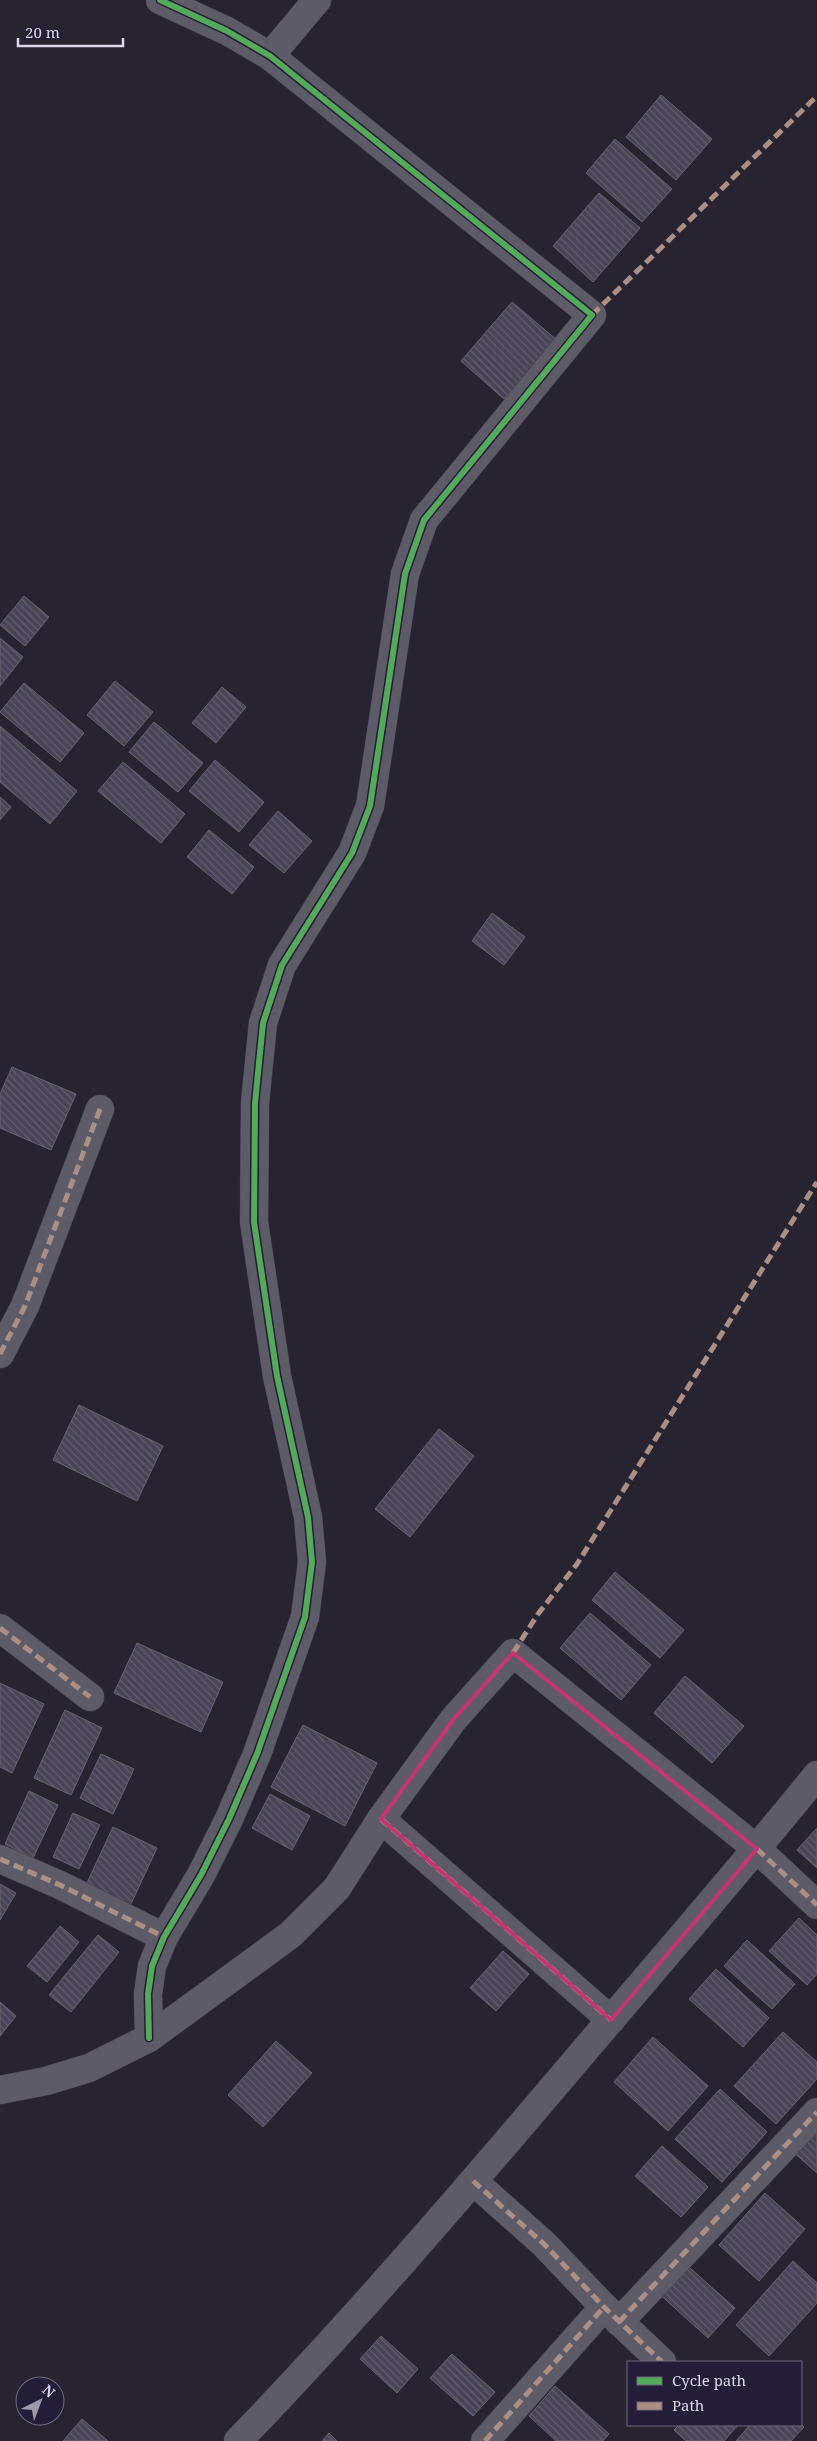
<svg xmlns="http://www.w3.org/2000/svg" width="817" height="2441" viewBox="0 0 817 2441" font-family="'Noto Serif',serif">
	<style>
		.building { fill: url(#building-back-hatch); stroke: #686471 }
		.lines { fill: none; stroke-linecap: round; stroke-linejoin: round }
		.street-casing { stroke: #45414e; stroke-width: 29 }
		.street { stroke: #5e5b68; stroke-width: 28 }
		.quiet { stroke: #ac8f84; stroke-width: 5; stroke-dasharray: 10 5; stroke-linecap: butt }
		.cycleway-casing { stroke: #251d37; stroke-width: 9 }
		.cycleway { stroke: #51ab58; stroke-width: 6 }
		.marked { fill: none; stroke: #c63570; stroke-width: 4; stroke-linejoin: round }
	</style>
	<defs>
		<pattern id="building-back-hatch" width="6" height="6" patternUnits="userSpaceOnUse" patternTransform="scale(1.25)"><rect width="6" height="6" fill="#494258"/><path d="M-1 5l2 2M0 0l6 6M5-1l2 2" fill="none" stroke="#635d70"/></pattern>
	</defs>
	<rect width="100%" height="100%" fill="#272331"/>
	<g class="building">
		<path d="M 661,95 L 712,139 L 676,180 L 626,137 Z"/>
		<path d="M 615,139 L 672,189 L 642,222 L 586,173 Z"/>
		<path d="M 599,193 L 640,228 L 593,282 L 553,246 Z"/>
		<path d="M 512,302 L 557,340 L 504,399 L 461,361 Z"/>
		<path d="M 24,596 L 49,617 L 25,646 L 0,625 Z"/>
		<path d="M 0,638 L 23,657 L 0,686 Z"/>
		<path d="M 115,681 L 153,712 L 124,746 L 87,715 Z"/>
		<path d="M 24,683 L 84,733 L 60,762 L 0,712 Z"/>
		<path d="M 222,687 L 246,707 L 216,743 L 192,723 Z"/>
		<path d="M 154,722 L 203,763 L 178,792 L 129,752 Z"/>
		<path d="M 0,726 L 77,791 L 50,824 L 0,782 Z"/>
		<path d="M 215,760 L 264,802 L 239,832 L 189,791 Z"/>
		<path d="M 123,762 L 185,814 L 161,843 L 98,791 Z"/>
		<path d="M 0,797 L 11,807 L 0,820 Z"/>
		<path d="M 278,811 L 312,841 L 284,873 L 249,845 Z"/>
		<path d="M 209,830 L 254,867 L 232,894 L 187,857 Z"/>
		<path d="M 492,913 L 525,937 L 504,965 L 472,941 Z"/>
		<path d="M 12,1067 L 76,1094 L 51,1150 L 0,1128 L 0,1094 Z"/>
		<path d="M 79,1405 L 163,1446 L 137,1501 L 53,1460 Z"/>
		<path d="M 439,1429 L 474,1456 L 410,1537 L 375,1509 Z"/>
		<path d="M 615,1572 L 684,1630 L 660,1658 L 592,1600 Z"/>
		<path d="M 590,1613 L 651,1665 L 621,1700 L 560,1648 Z"/>
		<path d="M 137,1643 L 223,1682 L 201,1732 L 114,1693 Z"/>
		<path d="M 685,1676 L 744,1726 L 712,1763 L 654,1713 Z"/>
		<path d="M 0,1683 L 44,1704 L 12,1773 L 0,1767 Z"/>
		<path d="M 65,1710 L 102,1728 L 71,1795 L 34,1778 Z"/>
		<path d="M 303,1725 L 377,1763 L 345,1826 L 271,1787 Z"/>
		<path d="M 101,1754 L 134,1769 L 113,1814 L 80,1798 Z"/>
		<path d="M 29,1791 L 58,1805 L 33,1858 L 5,1844 Z"/>
		<path d="M 270,1794 L 310,1816 L 292,1850 L 252,1828 Z"/>
		<path d="M 73,1813 L 100,1825 L 79,1869 L 53,1857 Z"/>
		<path d="M 113,1827 L 157,1848 L 130,1906 L 86,1885 Z"/>
		<path d="M 817,1828 L 817,1868 L 797,1850 Z"/>
		<path d="M 0,1884 L 16,1893 L 0,1920 Z"/>
		<path d="M 799,1918 L 817,1935 L 817,1974 L 807,1985 L 769,1951 Z"/>
		<path d="M 60,1926 L 79,1942 L 47,1982 L 27,1966 Z"/>
		<path d="M 98,1935 L 119,1952 L 71,2012 L 49,1995 Z"/>
		<path d="M 747,1940 L 795,1984 L 772,2009 L 724,1966 Z"/>
		<path d="M 503,1951 L 529,1974 L 496,2011 L 470,1988 Z"/>
		<path d="M 716,1969 L 769,2018 L 743,2047 L 689,1999 Z"/>
		<path d="M 0,2002 L 16,2016 L 0,2036 Z"/>
		<path d="M 783,2032 L 817,2062 L 817,2079 L 776,2124 L 734,2086 Z"/>
		<path d="M 653,2037 L 708,2086 L 668,2131 L 614,2082 Z"/>
		<path d="M 276,2041 L 312,2073 L 263,2127 L 228,2095 Z"/>
		<path d="M 720,2089 L 767,2132 L 722,2182 L 675,2139 Z"/>
		<path d="M 817,2126 L 817,2173 L 792,2151 Z"/>
		<path d="M 662,2146 L 708,2187 L 681,2217 L 635,2176 Z"/>
		<path d="M 765,2193 L 805,2229 L 759,2281 L 719,2245 Z"/>
		<path d="M 682,2261 L 735,2308 L 708,2338 L 656,2291 Z"/>
		<path d="M 793,2261 L 817,2283 L 817,2303 L 769,2356 L 736,2325 Z"/>
		<path d="M 381,2336 L 418,2369 L 397,2393 L 360,2359 Z"/>
		<path d="M 452,2354 L 495,2392 L 473,2416 L 430,2378 Z"/>
		<path d="M 555,2386 L 609,2434 L 603,2441 L 556,2441 L 529,2416 Z"/>
		<path d="M 82,2419 L 108,2441 L 63,2441 Z"/>
		<path d="M 801,2424 L 804,2427 L 791,2441 L 736,2441 L 750,2425 Z"/>
		<path d="M 679,2425 L 738,2425 L 724,2441 L 686,2441 L 674,2430 Z"/>
		<path d="M 329,2433 L 337,2441 L 322,2441 Z"/>
	</g>
	<g class="lines">
		<defs>
			<g id="street">
				<path d="M 270,56 L 317,0"/>
				<path d="M 0,1354 L 25,1306 L 100,1109"/>
				<path d="M 0,1628 L 90,1697"/>
				<path d="M 381,1819 L 611,2020"/>
				<path d="M 0,1859 L 60,1885 L 164,1937"/>
				<path d="M 149,2038 L 148,1994 L 152,1966 L 164,1937 L 201,1875 L 229,1819 L 257,1754 L 305,1617 L 312,1562 L 308,1517 L 277,1376 L 254,1222 L 255,1103 L 263,1023 L 282,965 L 352,853 L 370,806 L 405,574 L 424,520 L 592,315 L 270,56 L 227,31 L 160,0"/>
				<path d="M 0,2090 L 46,2081 L 89,2068 L 149,2038 L 290,1935 L 337,1888 L 381,1819 L 453,1720 L 513,1653 L 757,1849 L 817,1905"/>
				<path d="M 473,2181 L 544,2244 L 604,2307 L 662,2362"/>
				<path d="M 619,2322 L 817,2112"/>
				<path d="M 238,2441 C 353,2322 461,2196 568,2070 C 651,1972 736,1875 817,1775"/>
				<path d="M 485,2441 L 604,2307"/>
			</g>
		</defs>
		<use href="#street" class="street-casing"/>
		<use href="#street" class="street"/>
		<g class="quiet">
			<path d="M 592,315 L 817,96"/>
			<path d="M 0,1354 L 25,1306 L 100,1109"/>
			<path d="M 0,1628 L 90,1697"/>
			<path d="M 513,1653 L 538,1614 L 577,1564 L 817,1182"/>
			<path d="M 381,1819 L 611,2020"/>
			<path d="M 757,1849 L 817,1905"/>
			<path d="M 0,1859 L 60,1885 L 164,1937"/>
			<path d="M 473,2181 L 544,2244 L 604,2307 L 662,2362"/>
			<path d="M 619,2322 L 817,2112"/>
			<path d="M 485,2441 L 604,2307"/>
		</g>
		<defs>
			<path id="cycleway" d="M 149,2038 L 148,1994 L 152,1966 L 164,1937 L 201,1875 L 229,1819 L 257,1754 L 305,1617 L 312,1562 L 308,1517 L 277,1376 L 254,1222 L 255,1103 L 263,1023 L 282,965 L 352,853 L 370,806 L 405,574 L 424,520 L 592,315 L 270,56 L 227,31 L 160,0"/>
		</defs>
		<use href="#cycleway" class="cycleway-casing"/>
		<use href="#cycleway" class="cycleway"/>
	</g>
	<path class="marked" d="M 513,1653 L 757,1849 L 611,2020 L 381,1819 L 453,1720 Z"/>
	<rect x="627" y="2361" width="175" height="65" fill="#251d37" stroke="#6e687f"/>
	<rect x="637" y="2377" width="25" height="8" fill="#51ab58" stroke="#6e687f"/>
	<text x="672" y="2386" font-size="15" fill="#dcd8ea">Cycle path</text>
	<rect x="637" y="2402" width="25" height="8" fill="#ac8f84" stroke="#6e687f"/>
	<text x="672" y="2411" font-size="15" fill="#dcd8ea">Path</text>
	<g transform="translate(40 2401) rotate(42)"><circle r="24" fill="#251d37" stroke="#6e687f"/>
	<path d="M0-4L9 19L0 12L-9 19Z" fill="#9d99a9"/>
	<text y="-8" font-size="14" font-weight="bold" text-anchor="middle" fill="#dcd8ea">N</text>
	</g>
	<path d="M18 38v8h105v-8" fill="none" stroke="#dcd8ea" stroke-width="2.5"/>
	<text x="25" y="38" font-size="15" fill="#dcd8ea" stroke="#251d37" stroke-width="4" paint-order="stroke">20 m</text>
</svg>
